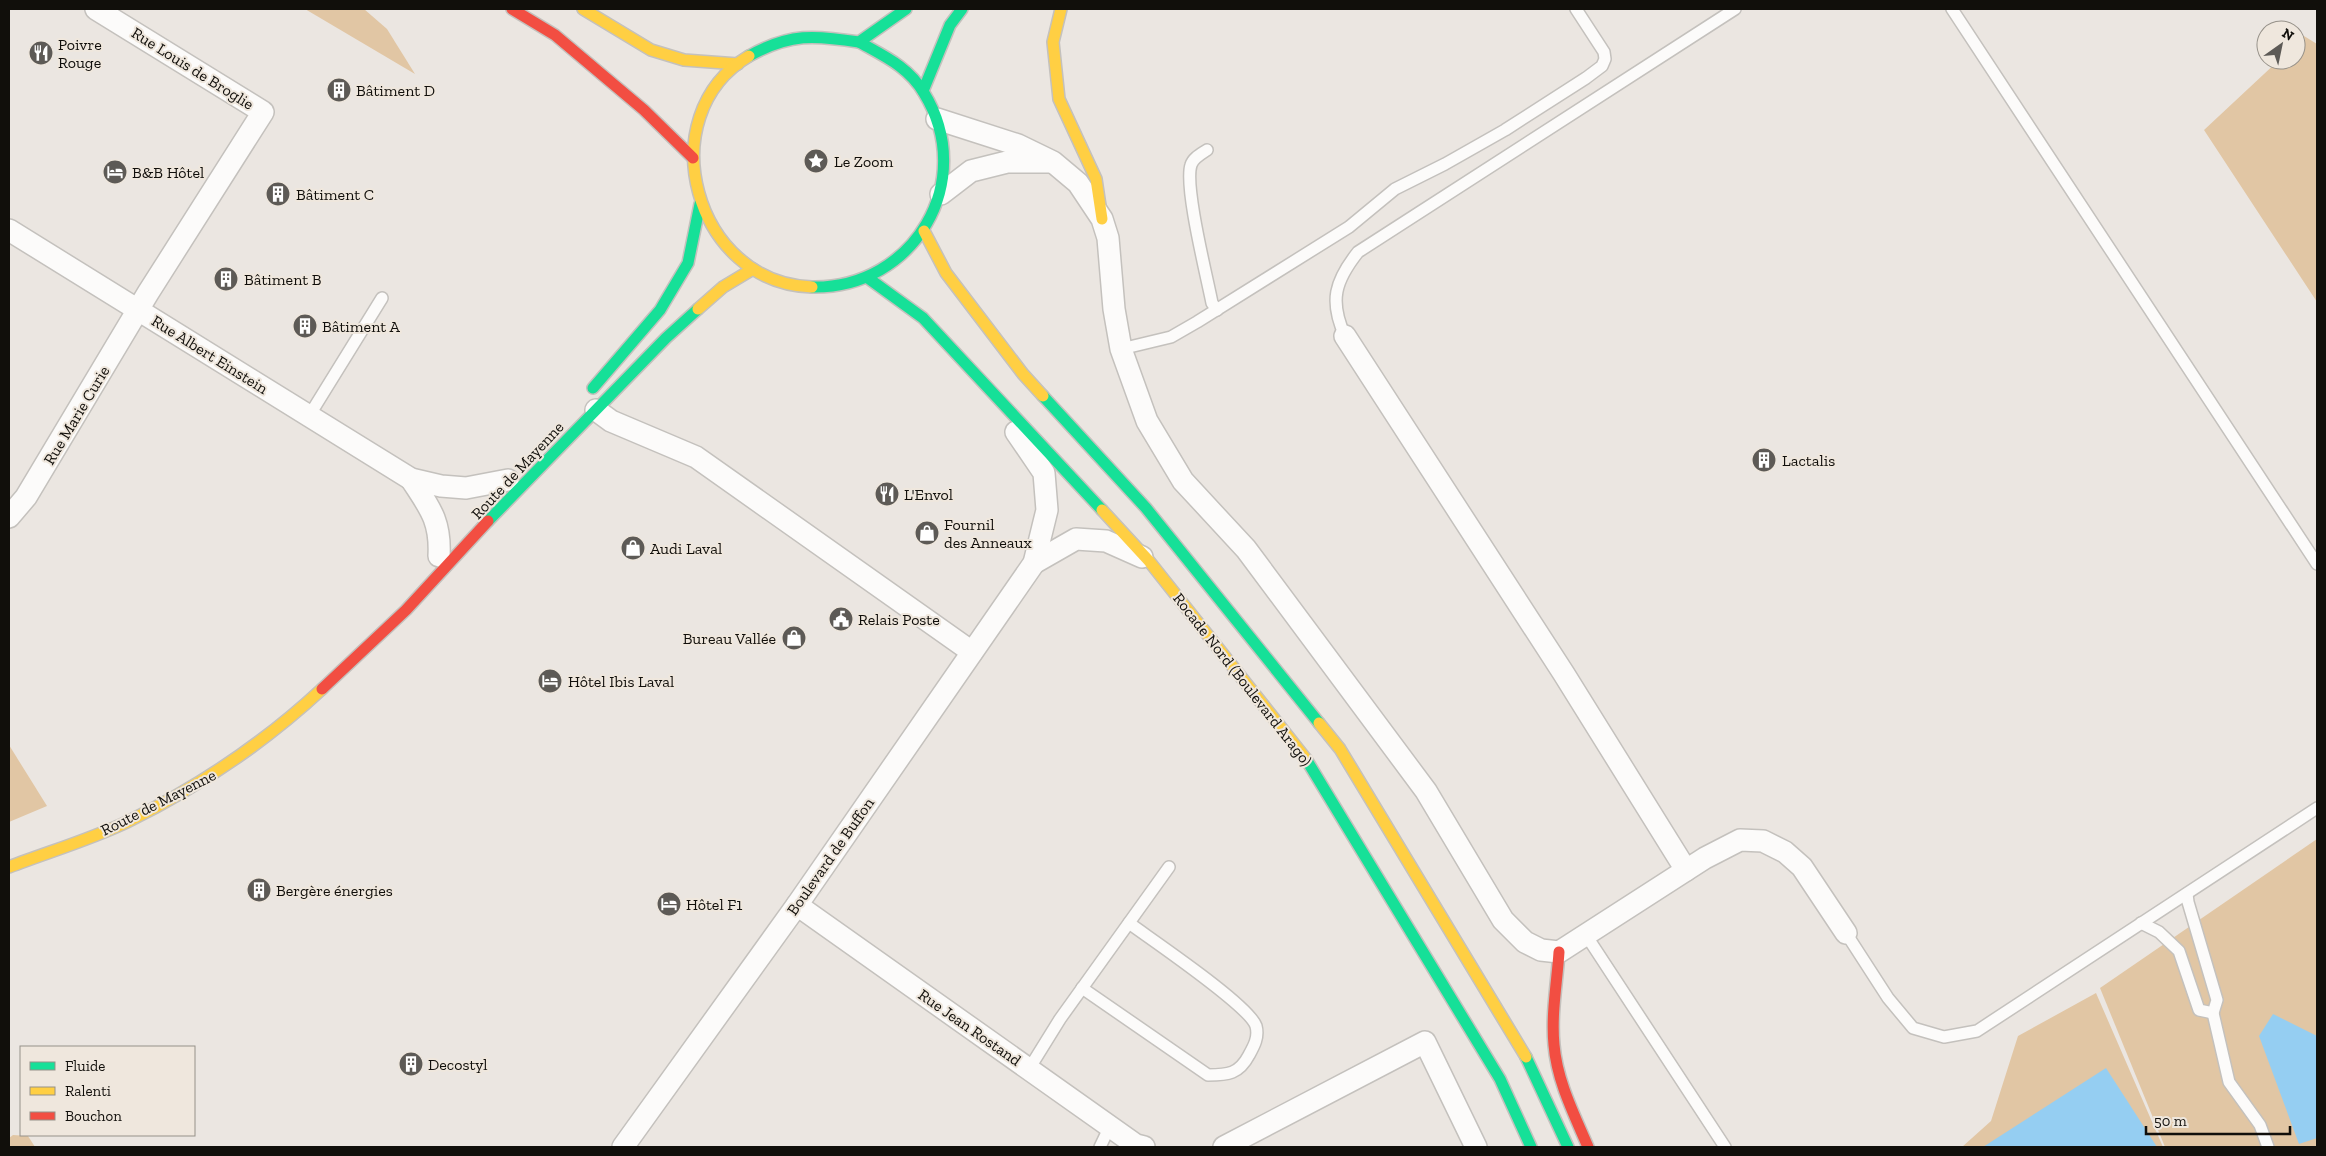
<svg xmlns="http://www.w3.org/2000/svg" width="2326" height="1156" viewBox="0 0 2326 1156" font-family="'Zilla Slab',serif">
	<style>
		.green { fill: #e1c6a4 }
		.water { fill: #95cef2 }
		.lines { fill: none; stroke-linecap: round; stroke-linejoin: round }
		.lane-casing { stroke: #c4c1bd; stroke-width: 14 }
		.street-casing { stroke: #c4c1bd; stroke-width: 24 }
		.fast-casing { stroke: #c4c1bd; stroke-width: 14 }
		.slow-casing { stroke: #c4c1bd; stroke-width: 14 }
		.jam-casing { stroke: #c4c1bd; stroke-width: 14 }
		.lane { stroke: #fcfbfa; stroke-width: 11 }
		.street { stroke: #fcfbfa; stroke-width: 21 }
		.fast { stroke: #16e098; stroke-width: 11 }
		.slow { stroke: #ffcf43; stroke-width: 11 }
		.jam { stroke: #f24e42; stroke-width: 11 }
		.labels { text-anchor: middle; stroke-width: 4; stroke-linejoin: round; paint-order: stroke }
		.poi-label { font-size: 16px; fill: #110f0b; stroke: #efe7dd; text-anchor: start }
		.street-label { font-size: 16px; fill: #110f0b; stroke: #efe7dd }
	</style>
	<rect width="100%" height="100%" fill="#ebe6e1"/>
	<g class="green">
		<path d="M 305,9 L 364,9 L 387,29 L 415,74 Z"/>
		<path d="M 2304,36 L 2317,44 L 2317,302 L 2204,130 L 2279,60 L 2296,60 L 2296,44 Z"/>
		<path d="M 9,745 L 47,806 L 9,822 Z"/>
		<path d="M 2317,839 L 2317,1147 L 2165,1147 L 2100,988 Z"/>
		<path d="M 2096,993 L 2163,1147 L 1962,1147 L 1991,1121 L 2018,1036 Z"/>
		<path d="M 13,1135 L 28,1136 L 35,1147 L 9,1147 L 9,1138 Z"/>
	</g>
	<g class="water">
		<path d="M 2273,1014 L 2317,1036 L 2317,1138 L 2299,1144 L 2259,1036 Z"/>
		<path d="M 2106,1068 L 2157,1147 L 1983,1147 Z"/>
	</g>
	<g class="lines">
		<defs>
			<g id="lane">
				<path d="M 1952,9 L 2317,564"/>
				<path d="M 1207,150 C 1201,154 1193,158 1191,165 C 1184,186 1207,277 1212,303 L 1217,310"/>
				<path d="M 1345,336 C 1329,301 1335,281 1358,252 L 1735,9"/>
				<path d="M 1121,349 L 1171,337 L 1197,322 L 1349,227 L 1395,189 L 1445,164 L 1505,130 L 1586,78 L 1602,66 L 1605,59 L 1604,52 L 1576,9"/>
				<path d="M 309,416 L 382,298"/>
				<path d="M 2141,923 L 2159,932 L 2179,951 L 2199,1010 L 2213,1013 L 2217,1000 L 2188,902 L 2187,894"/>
				<path d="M 1846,933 L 1888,998 L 1913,1028 L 1944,1037 L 1977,1031 L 2317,808"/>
				<path d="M 1586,935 L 1725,1147"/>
				<path d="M 1082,988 L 1208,1075 C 1228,1075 1239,1074 1249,1055 C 1254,1046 1259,1037 1256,1026 C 1249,1005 1152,940 1129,923"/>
				<path d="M 2213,1013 L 2229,1082 L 2260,1125 L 2268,1147"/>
				<path d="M 1029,1069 L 1060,1019 L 1169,867"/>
				<path d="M 1100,1147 L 1110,1126"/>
			</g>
			<g id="street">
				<path d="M 937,119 L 1018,145 L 1053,162 L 1078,183 L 1102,219 L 1108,238 L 1114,309 L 1121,349 L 1147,421 L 1183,481 L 1246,549 L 1426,791 L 1503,920 L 1525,942 L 1541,950 L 1559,952 L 1705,858 L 1740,840 L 1763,841 L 1785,852 L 1802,867 L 1846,933"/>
				<path d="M 941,194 L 971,171 L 1007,162 L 1049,162"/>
				<path d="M 9,230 L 411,479 L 441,486 L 466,488 L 508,480"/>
				<path d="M 1345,336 L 1564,674 L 1686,870"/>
				<path d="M 596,410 L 611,421 L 696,457 L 972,652"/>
				<path d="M 411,479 C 429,507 441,520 439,556"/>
				<path d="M 9,517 L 26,497 L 148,293 L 263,112 L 96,9"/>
				<path d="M 1034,563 L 1076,539 L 1106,541 L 1142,557"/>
				<path d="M 797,905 L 1136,1145 L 1144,1147"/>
				<path d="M 623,1147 L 797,905 L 1034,563 L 1047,510 L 1044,473 L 1016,432"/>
				<path d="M 1224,1147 L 1425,1042 L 1476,1147"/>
			</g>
			<g id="fast">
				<path d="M 749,56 C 790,33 815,35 859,42 L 906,9"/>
				<path d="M 923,91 L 950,25 L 962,9"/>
				<path d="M 868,278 L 923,318 L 1102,510"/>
				<path d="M 812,287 C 914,289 978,181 924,93 C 909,67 884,56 859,42"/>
				<path d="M 593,388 L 660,310 L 688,263 L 700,204"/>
				<path d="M 1043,396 L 1146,508 L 1319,723"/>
				<path d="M 488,521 L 666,338 L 698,309"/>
				<path d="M 1306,759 L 1500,1079 L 1531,1147"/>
				<path d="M 1526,1057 L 1568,1147"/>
			</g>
			<g id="slow">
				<path d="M 583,9 L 651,50 L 684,60 L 738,64"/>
				<path d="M 1061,9 L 1053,42 L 1059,99 L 1096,179 L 1102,219"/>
				<path d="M 749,56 C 648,116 695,284 812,287"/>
				<path d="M 924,231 L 946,273 L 1023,374 L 1043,396"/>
				<path d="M 698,309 L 723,287 L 753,269"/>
				<path d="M 1102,510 L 1149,561 L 1306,759"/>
				<path d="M 1319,723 L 1340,749 L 1526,1057"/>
				<path d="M 9,867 C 48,852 89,840 127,822 C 198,787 264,743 322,689"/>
			</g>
			<g id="jam">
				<path d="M 512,9 L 555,35 L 644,110 L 693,158"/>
				<path d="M 322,689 L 406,610 L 488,521"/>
				<path d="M 1559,952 C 1557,983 1551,1014 1554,1045 C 1557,1081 1574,1114 1588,1147"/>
			</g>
		</defs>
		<use href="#lane" class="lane-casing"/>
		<use href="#street" class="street-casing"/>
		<use href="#fast" class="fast-casing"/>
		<use href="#slow" class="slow-casing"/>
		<use href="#jam" class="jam-casing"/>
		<use href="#lane" class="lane"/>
		<use href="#street" class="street"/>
		<use href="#fast" class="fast"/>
		<use href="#slow" class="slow"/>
		<use href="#jam" class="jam"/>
	</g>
	<defs>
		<symbol id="restaurant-disc" viewBox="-11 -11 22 22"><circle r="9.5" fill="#5d5a56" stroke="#efe7dd"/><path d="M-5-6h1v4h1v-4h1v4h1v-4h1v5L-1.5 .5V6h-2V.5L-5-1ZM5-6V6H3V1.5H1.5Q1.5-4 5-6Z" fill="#fff"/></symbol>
		<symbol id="building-disc" viewBox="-11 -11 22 22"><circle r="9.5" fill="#5d5a56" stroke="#efe7dd"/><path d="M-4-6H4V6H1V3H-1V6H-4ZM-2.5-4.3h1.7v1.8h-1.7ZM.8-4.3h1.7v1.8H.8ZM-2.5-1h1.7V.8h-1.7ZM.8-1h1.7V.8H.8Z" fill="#fff"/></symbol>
		<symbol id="sight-disc" viewBox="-11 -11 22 22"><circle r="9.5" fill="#5d5a56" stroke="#efe7dd"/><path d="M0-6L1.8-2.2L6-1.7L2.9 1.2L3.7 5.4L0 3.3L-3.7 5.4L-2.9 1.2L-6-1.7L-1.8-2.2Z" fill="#fff"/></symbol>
		<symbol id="hotel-disc" viewBox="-11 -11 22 22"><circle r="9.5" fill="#5d5a56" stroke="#efe7dd"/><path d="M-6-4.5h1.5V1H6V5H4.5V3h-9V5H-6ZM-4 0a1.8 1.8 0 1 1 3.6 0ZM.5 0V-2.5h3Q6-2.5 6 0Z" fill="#fff"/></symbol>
		<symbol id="shop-disc" viewBox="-11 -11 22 22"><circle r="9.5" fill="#5d5a56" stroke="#efe7dd"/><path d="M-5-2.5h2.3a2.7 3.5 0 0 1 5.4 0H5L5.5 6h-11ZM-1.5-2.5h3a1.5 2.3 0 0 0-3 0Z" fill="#fff"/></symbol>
		<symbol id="civic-disc" viewBox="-11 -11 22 22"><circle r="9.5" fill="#5d5a56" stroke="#efe7dd"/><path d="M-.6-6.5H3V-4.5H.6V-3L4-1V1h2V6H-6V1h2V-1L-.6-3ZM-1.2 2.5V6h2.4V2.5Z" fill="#fff"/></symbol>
	</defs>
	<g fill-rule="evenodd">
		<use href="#restaurant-disc" x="27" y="39" width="28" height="28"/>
		<use href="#building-disc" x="325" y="76" width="28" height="28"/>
		<use href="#sight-disc" x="802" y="147" width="28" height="28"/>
		<use href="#hotel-disc" x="101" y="158" width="28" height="28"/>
		<use href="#building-disc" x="264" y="180" width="28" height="28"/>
		<use href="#building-disc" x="212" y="265" width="28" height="28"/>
		<use href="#building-disc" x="291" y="312" width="28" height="28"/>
		<use href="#building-disc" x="1750" y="446" width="28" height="28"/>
		<use href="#restaurant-disc" x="873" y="480" width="28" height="28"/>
		<use href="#shop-disc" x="913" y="519" width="28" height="28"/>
		<use href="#shop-disc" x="619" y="534" width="28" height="28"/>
		<use href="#civic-disc" x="827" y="605" width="28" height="28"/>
		<use href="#shop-disc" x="780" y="624" width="28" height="28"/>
		<use href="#hotel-disc" x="536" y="667" width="28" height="28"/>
		<use href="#building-disc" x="245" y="876" width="28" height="28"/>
		<use href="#hotel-disc" x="655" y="890" width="28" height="28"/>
		<use href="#building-disc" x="397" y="1050" width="28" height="28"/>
	</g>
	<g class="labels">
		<g class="poi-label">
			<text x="58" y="50">Poivre<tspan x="58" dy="18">Rouge</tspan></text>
			<text x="356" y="96">Bâtiment D</text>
			<text x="834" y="167">Le Zoom</text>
			<text x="132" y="178">B&amp;B Hôtel</text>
			<text x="296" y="200">Bâtiment C</text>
			<text x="244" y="285">Bâtiment B</text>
			<text x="322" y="332">Bâtiment A</text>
			<text x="1782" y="466">Lactalis</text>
			<text x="904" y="500">L'Envol</text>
			<text x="944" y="530">Fournil<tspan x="944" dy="18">des Anneaux</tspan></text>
			<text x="650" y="554">Audi Laval</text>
			<text x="858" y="625">Relais Poste</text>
			<text x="776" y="644" text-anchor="end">Bureau Vallée</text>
			<text x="568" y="687">Hôtel Ibis Laval</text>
			<text x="276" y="896">Bergère énergies</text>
			<text x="686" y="910">Hôtel F1</text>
			<text x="428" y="1070">Decostyl</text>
		</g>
		<g class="street-label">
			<text transform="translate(193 68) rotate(32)" y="6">Rue Louis de Broglie</text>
			<text transform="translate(210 354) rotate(32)" y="6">Rue Albert Einstein</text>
			<text transform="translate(76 415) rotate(-59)" y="6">Rue Marie Curie</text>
			<text transform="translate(517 470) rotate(-47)" y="6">Route de Mayenne</text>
			<text transform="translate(1243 679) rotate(52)" y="6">Rocade Nord (Boulevard Arago)</text>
			<text transform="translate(158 802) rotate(-27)" y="6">Route de Mayenne</text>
			<text transform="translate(830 856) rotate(-55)" y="6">Boulevard de Buffon</text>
			<text transform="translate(970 1027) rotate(35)" y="6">Rue Jean Rostand</text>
		</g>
	</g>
	<rect width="2326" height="1156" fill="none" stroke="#110f0b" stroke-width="20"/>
	<rect x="20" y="1046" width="175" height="90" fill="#efe7dd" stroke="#969189"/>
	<rect x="30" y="1062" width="25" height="8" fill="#16e098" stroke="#969189"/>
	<text x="65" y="1071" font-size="15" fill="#110f0b">Fluide</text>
	<rect x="30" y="1087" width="25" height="8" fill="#ffcf43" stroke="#969189"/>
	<text x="65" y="1096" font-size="15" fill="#110f0b">Ralenti</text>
	<rect x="30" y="1112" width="25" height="8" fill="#f24e42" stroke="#969189"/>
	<text x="65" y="1121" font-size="15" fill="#110f0b">Bouchon</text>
	<g transform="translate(2281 45) rotate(33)"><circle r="24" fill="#efe7dd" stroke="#969189"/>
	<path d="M0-4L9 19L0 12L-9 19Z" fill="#5d5a56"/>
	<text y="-8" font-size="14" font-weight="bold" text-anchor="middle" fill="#110f0b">N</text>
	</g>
	<path d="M2146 1126v8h144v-8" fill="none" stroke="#110f0b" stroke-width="2.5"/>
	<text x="2154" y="1126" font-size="15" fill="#110f0b" stroke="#efe7dd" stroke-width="4" paint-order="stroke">50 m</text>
</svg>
